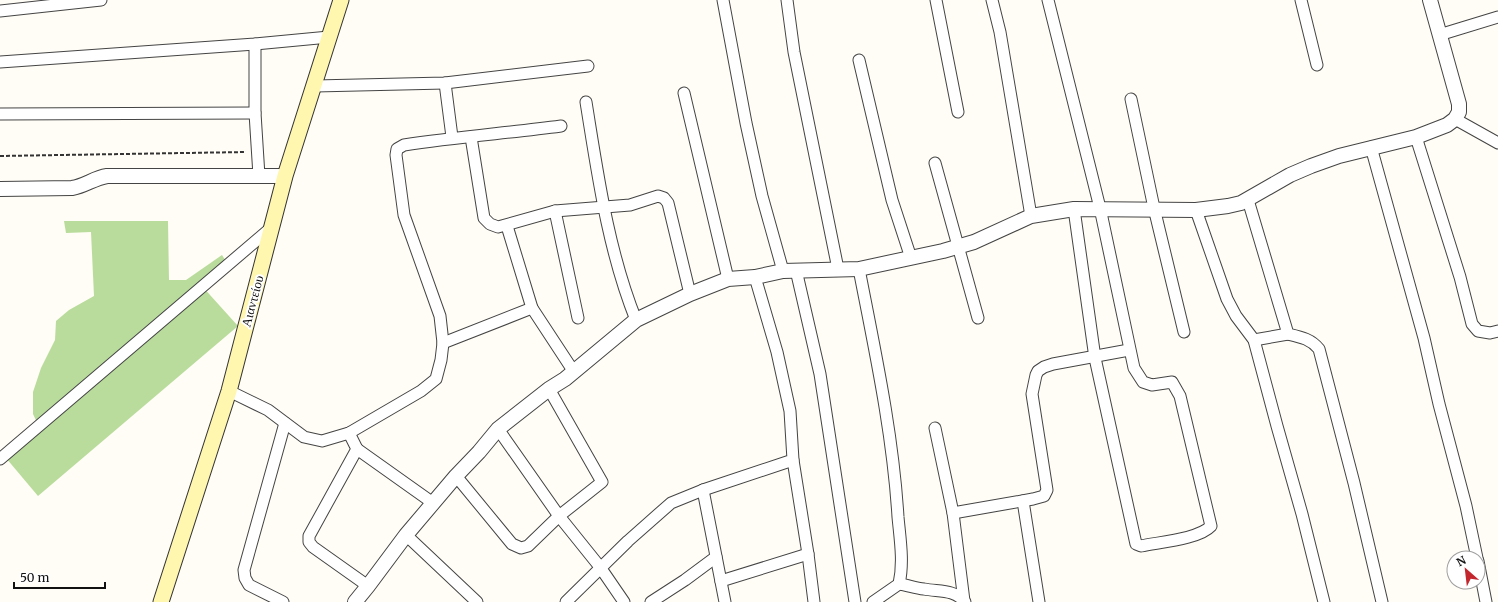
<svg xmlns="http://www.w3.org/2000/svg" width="1498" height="602" viewBox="0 0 1498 602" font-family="Merriweather,serif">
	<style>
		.forest { fill: #b9dc9c }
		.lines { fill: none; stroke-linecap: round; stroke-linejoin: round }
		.minor-casing { stroke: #444; stroke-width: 13 }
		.tertiary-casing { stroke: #444; stroke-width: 16 }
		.secondary-casing { stroke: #333; stroke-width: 17 }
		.path { stroke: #333; stroke-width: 2; stroke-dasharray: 4 2; stroke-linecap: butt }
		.minor { stroke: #fff; stroke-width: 11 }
		.tertiary { stroke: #fff; stroke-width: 14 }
		.secondary { stroke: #fff6b0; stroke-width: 15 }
		.labels { text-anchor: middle; stroke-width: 4; stroke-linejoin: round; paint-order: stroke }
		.street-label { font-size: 13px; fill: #111; stroke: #fff }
	</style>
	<rect width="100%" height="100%" fill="#fffdf5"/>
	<path class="forest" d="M 64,221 L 168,221 L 169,280 L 186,280 L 222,255 L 227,263 L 201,285 L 238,326 L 38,496 L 6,458 L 41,431 L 33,414 L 33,392 L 41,368 L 55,340 L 56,321 L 69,310 L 94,296 L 91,232 L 66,233 Z"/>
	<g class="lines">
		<defs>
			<g id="minor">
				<path d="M 723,0 L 746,123 L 762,196 L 783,271"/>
				<path d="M 787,0 L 794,52 L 838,269"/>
				<path d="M 936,0 L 958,112"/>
				<path d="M 992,0 L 1000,32 L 1031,216"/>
				<path d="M 1048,0 L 1100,208 L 1134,368 L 1143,382 L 1152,385 L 1172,382 L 1180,396 L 1211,526 C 1199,539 1160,542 1141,546 L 1136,544 L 1095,358 L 1074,209"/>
				<path d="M 1301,0 L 1317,65"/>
				<path d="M 0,11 L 101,0"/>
				<path d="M 1439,35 L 1498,17"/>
				<path d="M 255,44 L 255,113 L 259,176"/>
				<path d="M 859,60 L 892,200 L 911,258"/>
				<path d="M 0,62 L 255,44 L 329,37"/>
				<path d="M 445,83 L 452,137"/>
				<path d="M 315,86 L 445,83 L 588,66"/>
				<path d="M 684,93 L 728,279"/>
				<path d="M 1131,99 L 1154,208 L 1184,332"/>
				<path d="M 586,102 C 598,176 608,250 636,320"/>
				<path d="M 0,114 L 255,113"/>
				<path d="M 1455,119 L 1498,143"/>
				<path d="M 471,137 L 484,218 L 490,224 L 498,227 L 555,211 L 630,205 L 658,196 L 664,198 L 668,203 L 690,294"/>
				<path d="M 1416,137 L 1460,277 L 1472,324 L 1478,331 L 1490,333 L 1498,331"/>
				<path d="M 1371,147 L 1424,338 L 1439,404 L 1466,506 L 1477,558"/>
				<path d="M 935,163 L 978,318"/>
				<path d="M 1248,200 L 1288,334 C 1301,337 1311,339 1319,349 L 1354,483 L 1382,602"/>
				<path d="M 1196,210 L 1227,299 L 1236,316 L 1254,340 L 1277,426 L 1302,514 L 1324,602"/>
				<path d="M 555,211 L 578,318"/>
				<path d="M 507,226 L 532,308 L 574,372"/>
				<path d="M 859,269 C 875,351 893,434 898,517 C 900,539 904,562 899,584 L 873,602"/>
				<path d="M 796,270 L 820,374 L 855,602"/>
				<path d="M 1254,340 L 1288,334"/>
				<path d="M 443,343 L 532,308"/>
				<path d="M 229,391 L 268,410 L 304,437 L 322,441 L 349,433 L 421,391 L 436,379 L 441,360 L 443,343 L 440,316 L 404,215 L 396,155 L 397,149 L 404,145 C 456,137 508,133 561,126"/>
				<path d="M 935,428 L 953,513 L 964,601"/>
				<path d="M 498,429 L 559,516 L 600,567 L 624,602"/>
				<path d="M 349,433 L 357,449 L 309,536 L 309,542 L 313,547 L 368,586"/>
				<path d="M 357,449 L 433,503"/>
				<path d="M 0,459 L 271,228"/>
				<path d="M 793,460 L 808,554 L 814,602"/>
				<path d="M 456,476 L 512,544 L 521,548 L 528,546 L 559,516 L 602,482 L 549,389"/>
				<path d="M 703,490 L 725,602"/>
				<path d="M 1023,501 L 1039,602"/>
				<path d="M 953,513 L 1033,499 L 1044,496 L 1047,490 L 1032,394 L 1036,375 L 1038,371 L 1044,367 L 1053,364 L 1129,350"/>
				<path d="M 406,535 L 477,602"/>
				<path d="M 1478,561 L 1486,602"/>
				<path d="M 721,581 L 808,554"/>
				<path d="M 899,584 C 907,585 915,588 924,589 C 939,592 954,589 965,602"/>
				<path d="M 283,602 L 249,585 L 245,578 L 244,570 L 285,423"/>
				<path d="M 566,602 L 628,541 L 671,503 L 703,490 L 793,460 L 790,411 L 777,352 L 755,277"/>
				<path d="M 651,602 L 685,580 L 716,557"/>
			</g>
			<g id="tertiary">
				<path d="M 0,189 L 72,188 C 85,186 94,178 107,176 L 285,176"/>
				<path d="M 355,602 L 368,586 L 406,535 L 456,476 L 479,452 L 498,429 L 549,389 L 565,379 L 636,320 L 690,294 L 728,279 L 755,277 L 783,271 L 859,269 L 943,251 L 974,242 L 1031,216 L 1074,209 L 1196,210 L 1228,206 L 1241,203 L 1290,175 L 1311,166 L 1339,156 L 1416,137 L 1447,125 L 1455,119 L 1459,112 L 1459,104 L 1430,0"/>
			</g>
			<path id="secondary" d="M 161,602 L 229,391 L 285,176 L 341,0"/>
		</defs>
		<use href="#minor" class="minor-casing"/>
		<use href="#tertiary" class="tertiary-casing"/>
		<use href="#secondary" class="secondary-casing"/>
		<path class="path" d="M 0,156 L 246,152"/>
		<use href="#minor" class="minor"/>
		<use href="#tertiary" class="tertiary"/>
		<use href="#secondary" class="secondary"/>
	</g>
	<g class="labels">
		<g class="street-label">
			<text transform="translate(252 301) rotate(-75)" y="5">Αιαντείου</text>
		</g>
	</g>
	<g transform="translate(1466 570) rotate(332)"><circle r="19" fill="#ffffff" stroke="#a0a0a0"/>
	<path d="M0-3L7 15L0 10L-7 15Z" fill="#c4262e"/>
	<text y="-6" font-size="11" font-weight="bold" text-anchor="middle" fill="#111111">N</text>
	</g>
	<path d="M14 582v6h91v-6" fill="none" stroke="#111111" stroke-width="2"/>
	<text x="20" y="582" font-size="12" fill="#111111" stroke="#ffffff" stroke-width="3" paint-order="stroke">50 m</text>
</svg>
